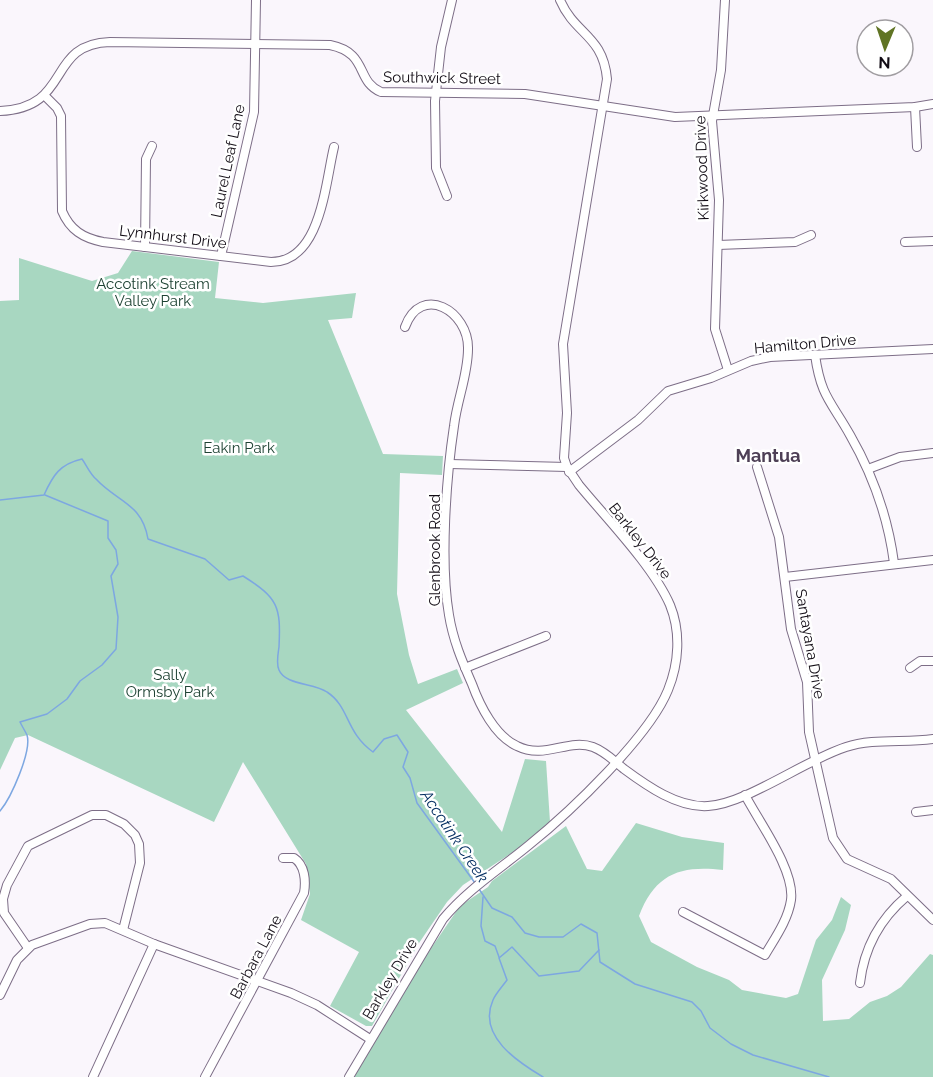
<svg xmlns="http://www.w3.org/2000/svg" width="933" height="1077" viewBox="0 0 933 1077" font-family="Raleway,sans-serif">
	<style>
		.green { fill: #a8d7c1 }
		.lines { fill: none; stroke-linecap: round; stroke-linejoin: round }
		.stream { stroke: #7da7e1; stroke-width: 1.5 }
		.minor-casing { stroke: #7d6e87; stroke-width: 10 }
		.minor { stroke: #fff; stroke-width: 8 }
		.labels { text-anchor: middle; stroke-width: 5; stroke-linejoin: round; paint-order: stroke }
		.street-label { font-size: 15px; fill: #110b14; stroke: #fff }
		.park-label { font-size: 15px; fill: #1e4233; stroke: #fff }
		.water-label { font-size: 16px; font-style: italic; fill: #042e61; stroke: #fff }
		.quarter-label { font-size: 18px; font-weight: bold; fill: #4e4056; stroke: #fff }
	</style>
	<rect width="100%" height="100%" fill="#faf6fc"/>
	<g class="green">
		<path d="M 132,251 L 219,262 L 215,298 L 263,303 L 356,293 L 352,318 L 328,320 L 383,454 L 443,456 L 442,475 L 400,473 L 397,594 L 409,655 L 418,684 L 457,669 L 463,683 L 406,710 L 502,832 L 525,759 L 546,761 L 550,822 L 516,850 L 463,885 L 447,902 L 419,943 L 372,1026 L 366,1026 L 330,1006 L 359,952 L 301,920 L 310,894 L 306,864 L 243,762 L 214,822 L 28,735 L 15,738 L 0,770 L 0,301 L 19,300 L 19,258 L 92,281 L 118,273 Z"/>
		<path d="M 636,823 L 682,837 L 724,843 L 723,870 C 680,865 655,874 639,916 L 651,942 L 697,967 L 729,980 L 742,990 L 786,998 L 798,994 L 816,940 L 832,920 L 841,897 L 851,905 L 845,930 L 822,980 L 823,1021 L 849,1019 L 870,1002 L 887,996 L 901,987 L 930,954 L 933,955 L 933,1077 L 354,1077 L 422,957 L 425,957 L 460,906 L 488,887 L 492,881 L 566,826 L 587,869 L 602,871 Z"/>
	</g>
	<g class="lines">
		<g class="stream">
			<path d="M 0,500 L 44,495 C 53,475 60,464 82,459 C 87,466 90,474 96,479 C 117,502 142,503 148,539 L 205,559 L 229,580 L 243,576 C 278,598 281,606 279,647 C 278,654 276,664 279,670 C 285,685 314,683 327,692 C 350,707 345,732 373,752 L 384,739 L 397,735 L 408,752 L 403,767 L 410,778 L 417,803 L 475,883"/>
			<path d="M 0,811 C 11,798 32,751 27,735 C 25,731 22,726 20,722 L 47,714 L 67,699 L 80,681 L 102,665 L 116,649 L 118,617 L 111,576 L 118,564 L 116,550 L 108,538 L 108,521 L 45,495"/>
			<path d="M 479,889 L 492,908 L 512,917 L 525,933 L 539,937 L 563,937 L 581,924 L 597,933 L 600,962 L 635,984 L 692,1002 L 701,1011 L 710,1028 L 731,1044 L 753,1055 L 829,1077"/>
			<path d="M 483,897 L 481,926 L 485,941 L 495,946 L 499,957"/>
			<path d="M 543,1077 C 518,1062 477,1036 493,1000 C 496,993 502,987 507,980 L 499,958 L 512,947 L 539,976 L 579,971 L 599,950"/>
		</g>
		<defs>
			<g id="minor">
				<path d="M 725,0 L 721,70 L 712,121 L 719,200 L 715,329 L 728,370"/>
				<path d="M 45,96 L 57,108 L 61,116 L 62,211 C 70,230 83,238 103,242 L 271,262 C 321,262 325,184 334,147"/>
				<path d="M 915,107 L 917,147"/>
				<path d="M 0,111 C 73,108 45,44 110,42 L 330,45 C 369,53 355,81 381,92 L 525,94 L 675,117 L 915,107 L 933,104"/>
				<path d="M 447,196 L 436,168 L 435,101 L 441,47 L 452,0"/>
				<path d="M 905,242 L 933,241"/>
				<path d="M 718,245 L 795,242 L 811,235"/>
				<path d="M 145,247 L 146,159 L 152,146"/>
				<path d="M 221,256 L 254,112 L 256,0"/>
				<path d="M 405,327 C 421,283 469,311 468,349 C 468,375 457,400 454,426 C 446,479 440,563 449,615 C 453,640 462,661 472,684 C 480,706 495,736 517,746 C 545,760 568,738 593,747 C 606,752 614,761 624,769 C 647,786 678,808 708,806 C 746,804 805,760 846,747 C 873,738 905,743 933,739"/>
				<path d="M 815,355 C 821,397 831,401 850,435 C 873,475 888,517 894,563"/>
				<path d="M 450,464 L 567,467"/>
				<path d="M 757,467 L 779,537 L 791,629 L 807,682 L 809,732 L 833,838 L 847,859 L 891,879 L 933,920"/>
				<path d="M 868,469 L 900,457 L 933,453"/>
				<path d="M 569,472 L 638,420 L 668,391 L 711,378 L 751,361 L 770,357 L 933,349"/>
				<path d="M 785,577 L 933,560"/>
				<path d="M 465,668 L 546,636"/>
				<path d="M 910,668 L 920,661 L 933,661"/>
				<path d="M 916,812 L 933,810"/>
				<path d="M 683,912 L 765,955 C 775,938 788,920 791,900 C 795,870 759,822 745,795"/>
				<path d="M 28,948 L 4,913 L 3,899 L 7,885 L 28,846 L 92,815 L 106,815 L 124,824 L 135,835 L 139,844 L 140,863 L 123,930"/>
				<path d="M 860,983 C 864,948 881,918 907,896"/>
				<path d="M 0,995 L 17,960 L 32,945 L 90,924 L 105,923 L 154,944 L 291,993 L 317,1005 L 370,1039"/>
				<path d="M 93,1077 L 154,944"/>
				<path d="M 205,1077 L 304,893 C 306,881 305,865 294,858 L 283,858"/>
				<path d="M 349,1077 L 443,919 C 468,889 500,869 529,845 C 570,812 649,737 668,690 C 679,663 681,632 670,605 C 653,566 607,519 579,485 L 567,467 L 564,458 L 567,413 L 563,344 L 607,79 C 603,35 575,35 560,0"/>
			</g>
		</defs>
		<use href="#minor" class="minor-casing"/>
		<use href="#minor" class="minor"/>
	</g>
	<g class="labels">
		<g class="street-label">
			<text transform="translate(442 78) rotate(1)" y="5">Southwick Street</text>
			<text transform="translate(228 161) rotate(-78)" y="5">Laurel Leaf Lane</text>
			<text transform="translate(702 168) rotate(-92)" y="5">Kirkwood Drive</text>
			<text transform="translate(173 237) rotate(7)" y="5">Lynnhurst Drive</text>
			<text transform="translate(805 344) rotate(-5)" y="5">Hamilton Drive</text>
			<text transform="translate(640 541) rotate(52)" y="5">Barkley Drive</text>
			<text transform="translate(435 550) rotate(-90)" y="5">Glenbrook Road</text>
			<text transform="translate(810 644) rotate(80)" y="5">Santayana Drive</text>
			<text transform="translate(256 957) rotate(-62)" y="5">Barbara Lane</text>
			<text transform="translate(390 979) rotate(-59)" y="5">Barkley Drive</text>
		</g>
		<g class="park-label">
			<text x="153" y="289">Accotink Stream<tspan x="153" dy="17">Valley Park</tspan></text>
			<text x="239" y="453">Eakin Park</text>
			<text x="170" y="680">Sally<tspan x="170" dy="17">Ormsby Park</tspan></text>
		</g>
		<g class="water-label">
			<text transform="translate(455 836) rotate(56)" y="6">Accotink Creek</text>
		</g>
		<g class="quarter-label">
			<text x="768" y="462">Mantua</text>
		</g>
	</g>
	<g transform="translate(885 48) rotate(182)"><circle r="28" fill="#ffffff" stroke="#a09da1" stroke-width="1.5"/>
	<path d="M0-4.5L10 22L0 15L-10 22Z" fill="#607424"/>
	<text y="-9" font-size="16" font-weight="bold" text-anchor="middle" fill="#110b14">N</text>
	</g>
</svg>
